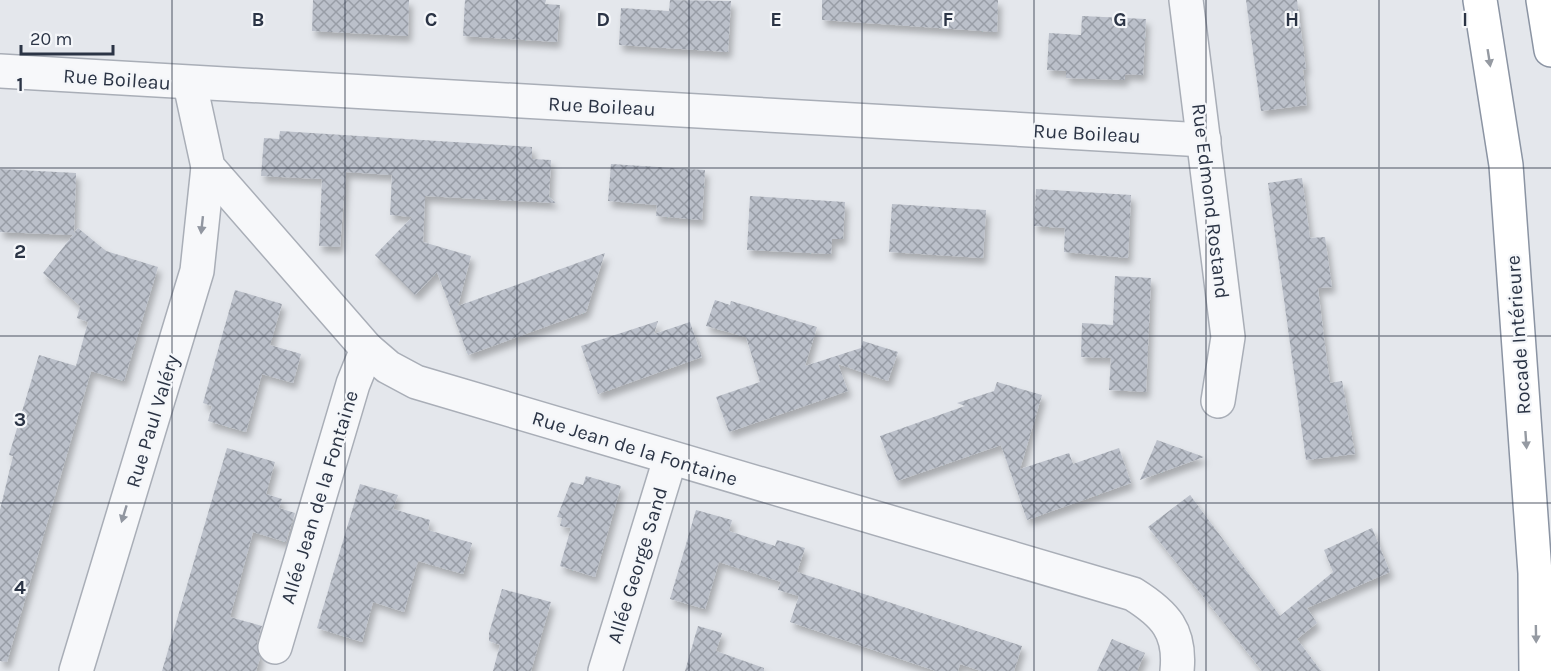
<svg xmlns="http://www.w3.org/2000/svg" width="1551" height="671" viewBox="0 0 1551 671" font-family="Karla,sans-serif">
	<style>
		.building { fill: url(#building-cross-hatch); filter: url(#shadow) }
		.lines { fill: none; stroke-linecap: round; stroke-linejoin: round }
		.minor-casing { stroke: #a9aeb7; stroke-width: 36 }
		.highway-casing { stroke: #8b94a3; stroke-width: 36 }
		.minor { stroke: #f7f8fa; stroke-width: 33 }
		.highway { stroke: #fff; stroke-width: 33 }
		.oneway { fill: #959aa2 }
		.oneway2 { fill: #9196a0 }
		.grid { fill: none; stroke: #2b3445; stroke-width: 1.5; stroke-opacity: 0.55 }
		.labels { text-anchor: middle; stroke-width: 4.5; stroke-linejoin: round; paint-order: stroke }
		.street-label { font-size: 20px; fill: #2b3445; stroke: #f4f6f9 }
		.grid-label { font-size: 20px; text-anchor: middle; font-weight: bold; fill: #2b3445; stroke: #f4f6f9; stroke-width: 4.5; stroke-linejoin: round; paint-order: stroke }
	</style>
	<defs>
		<pattern id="building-cross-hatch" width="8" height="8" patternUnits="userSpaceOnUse" patternTransform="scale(1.5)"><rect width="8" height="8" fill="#bbc0ca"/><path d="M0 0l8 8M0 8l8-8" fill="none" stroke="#989da6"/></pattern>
		<filter id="shadow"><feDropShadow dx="3.5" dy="6" stdDeviation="3" flood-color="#0004"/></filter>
	</defs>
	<rect width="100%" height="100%" fill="#e4e7ec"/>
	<g class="building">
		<path d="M 313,0 L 409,0 L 408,36 L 312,31 Z"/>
		<path d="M 465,0 L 546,0 L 545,4 L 560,5 L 557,42 L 463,36 Z"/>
		<path d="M 670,0 L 731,1 L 728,52 L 619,45 L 621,8 L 669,11 Z"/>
		<path d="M 822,0 L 998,0 L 997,32 L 822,20 Z"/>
		<path d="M 1246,0 L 1297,0 L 1306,69 L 1303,70 L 1307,105 L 1261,111 Z"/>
		<path d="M 1082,16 L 1146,19 L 1143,75 L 1125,74 L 1125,80 L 1066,78 L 1066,71 L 1047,70 L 1049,33 L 1081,35 Z"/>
		<path d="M 280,131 L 532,147 L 532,159 L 551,160 L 549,197 L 556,203 L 425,196 L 423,242 L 471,256 L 458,306 L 605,253 L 586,312 L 468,355 L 437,272 L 415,295 L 375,255 L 412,217 L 390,215 L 392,175 L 346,172 L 340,247 L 319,246 L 322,179 L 261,176 L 264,138 L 279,139 Z"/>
		<path d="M 611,164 L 705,170 L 702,220 L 656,216 L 657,205 L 608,201 Z"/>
		<path d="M 0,169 L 76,173 L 74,233 L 78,228 L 106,251 L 158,267 L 124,381 L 91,371 L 7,662 L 0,661 L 0,510 L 13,456 L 9,455 L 39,355 L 76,366 L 88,322 L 77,318 L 80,306 L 43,273 L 73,235 L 0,232 Z"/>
		<path d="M 1302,178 L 1310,238 L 1325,237 L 1332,287 L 1318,288 L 1325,346 L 1330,383 L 1342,381 L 1355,454 L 1306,460 L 1268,183 Z"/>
		<path d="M 1036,189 L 1131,195 L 1128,258 L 1064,252 L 1065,228 L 1034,226 Z"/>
		<path d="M 750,196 L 845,202 L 843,239 L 832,239 L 831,254 L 747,250 Z"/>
		<path d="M 892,204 L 986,210 L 983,258 L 889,252 Z"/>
		<path d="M 1115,276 L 1151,278 L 1146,392 L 1109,390 L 1111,358 L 1081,357 L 1082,323 L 1113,325 Z"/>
		<path d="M 235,290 L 282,304 L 270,345 L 301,354 L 293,383 L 262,374 L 246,432 L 208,421 L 212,406 L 203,403 Z"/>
		<path d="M 715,300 L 730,305 L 731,301 L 817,327 L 805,366 L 861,348 L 863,341 L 898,352 L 888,381 L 838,364 L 848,391 L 729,432 L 716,397 L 760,382 L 746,337 L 706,326 Z"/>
		<path d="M 658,321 L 654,334 L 690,322 L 702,357 L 598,394 L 581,346 Z"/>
		<path d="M 997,382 L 1042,395 L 1020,469 L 1069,453 L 1073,464 L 1119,448 L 1131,483 L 1027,520 L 1001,445 L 897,481 L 880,436 L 965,406 L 957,403 L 994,391 Z"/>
		<path d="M 1157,440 L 1204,457 L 1140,480 Z"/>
		<path d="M 227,448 L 275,462 L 266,494 L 282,499 L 279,508 L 295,513 L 286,542 L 253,532 L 230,617 L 262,626 L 257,642 L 260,658 L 256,671 L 162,671 Z"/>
		<path d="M 586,476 L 621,486 L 595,577 L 560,566 L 571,528 L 560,526 L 562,518 L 557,517 L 571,482 L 583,485 Z"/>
		<path d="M 360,484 L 398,495 L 393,509 L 430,520 L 428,530 L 472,543 L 463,574 L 418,561 L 404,612 L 373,602 L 362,642 L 317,628 Z"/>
		<path d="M 1190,495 L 1280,616 L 1333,572 L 1324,550 L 1372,528 L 1390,572 L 1307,608 L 1317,623 L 1297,639 L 1321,671 L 1262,671 L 1148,527 Z"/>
		<path d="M 696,510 L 732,520 L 729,531 L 775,546 L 777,540 L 805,548 L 797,572 L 1022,646 L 1014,671 L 981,671 L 960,664 L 958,671 L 936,671 L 790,622 L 799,596 L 778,590 L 781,582 L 719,562 L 705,609 L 670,599 Z"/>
		<path d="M 502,589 L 551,602 L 531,671 L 493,671 L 500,645 L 489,641 L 489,633 Z"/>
		<path d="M 698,626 L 722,633 L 716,651 L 764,668 L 764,671 L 685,671 Z"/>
		<path d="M 1112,639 L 1145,653 L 1137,671 L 1097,671 Z"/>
	</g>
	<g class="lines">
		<defs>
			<g id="minor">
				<path d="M 1186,0 L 1228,337 L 1218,401"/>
				<path d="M 0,71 L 1204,140"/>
				<path d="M 190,84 L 208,167 L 367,349 L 388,367 L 416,382 L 1133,594 C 1165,614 1181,631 1177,671"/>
				<path d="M 275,647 L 353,384 L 367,349"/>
				<path d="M 76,671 L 197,271 L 208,167"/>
				<path d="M 605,671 L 670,459"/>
			</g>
			<g id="highway">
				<path d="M 1480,0 L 1506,165 L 1535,573 L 1536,671"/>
				<path d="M 1543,0 L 1551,50"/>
			</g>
		</defs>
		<use href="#minor" class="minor-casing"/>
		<use href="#highway" class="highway-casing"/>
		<use href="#minor" class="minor"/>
		<use href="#highway" class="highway"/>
	</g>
	<defs><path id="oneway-solid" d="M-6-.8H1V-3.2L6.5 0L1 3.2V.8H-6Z" transform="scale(1.5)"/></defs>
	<g class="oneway">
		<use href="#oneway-solid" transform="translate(1489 58) rotate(81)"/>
		<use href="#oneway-solid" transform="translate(1526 440) rotate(86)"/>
		<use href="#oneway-solid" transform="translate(1536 634) rotate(89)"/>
	</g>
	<g class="oneway2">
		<use href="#oneway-solid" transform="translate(202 225) rotate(96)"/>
		<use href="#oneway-solid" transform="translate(124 514) rotate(107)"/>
	</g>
	<path class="grid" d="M 172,0 L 172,671M 345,0 L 345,671M 517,0 L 517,671M 689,0 L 689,671M 862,0 L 862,671M 1034,0 L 1034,671M 1206,0 L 1206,671M 1379,0 L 1379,671M 0,168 L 1551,168M 0,336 L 1551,336M 0,503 L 1551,503"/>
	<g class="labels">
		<g class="street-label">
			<text transform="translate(117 79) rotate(4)" y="7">Rue Boileau</text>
			<text transform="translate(602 106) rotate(3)" y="7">Rue Boileau</text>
			<text transform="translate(1087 133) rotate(3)" y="7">Rue Boileau</text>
			<text transform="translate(1211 201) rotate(83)" y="7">Rue Edmond Rostand</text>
			<text transform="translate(1518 335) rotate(-94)" y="7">Rocade Intérieure</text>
			<text transform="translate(152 421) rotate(-73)" y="7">Rue Paul Valéry</text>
			<text transform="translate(635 448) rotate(17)" y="7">Rue Jean de la Fontaine</text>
			<text transform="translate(319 497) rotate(-73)" y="7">Allée Jean de la Fontaine</text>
			<text transform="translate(637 565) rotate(-73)" y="7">Allée George Sand</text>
		</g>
	</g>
	<g class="grid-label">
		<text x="258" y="26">B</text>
		<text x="431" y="26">C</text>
		<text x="603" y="26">D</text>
		<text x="776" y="26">E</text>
		<text x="948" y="26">F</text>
		<text x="1120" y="26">G</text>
		<text x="1292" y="26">H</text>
		<text x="1465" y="26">I</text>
		<text x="20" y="91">1</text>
		<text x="20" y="258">2</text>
		<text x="20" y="426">3</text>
		<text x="20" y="594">4</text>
	</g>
	<path d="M21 45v9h92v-9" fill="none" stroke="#2b3445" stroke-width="3"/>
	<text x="30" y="45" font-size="18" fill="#2b3445" stroke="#f4f6f9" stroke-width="4.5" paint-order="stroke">20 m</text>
</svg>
